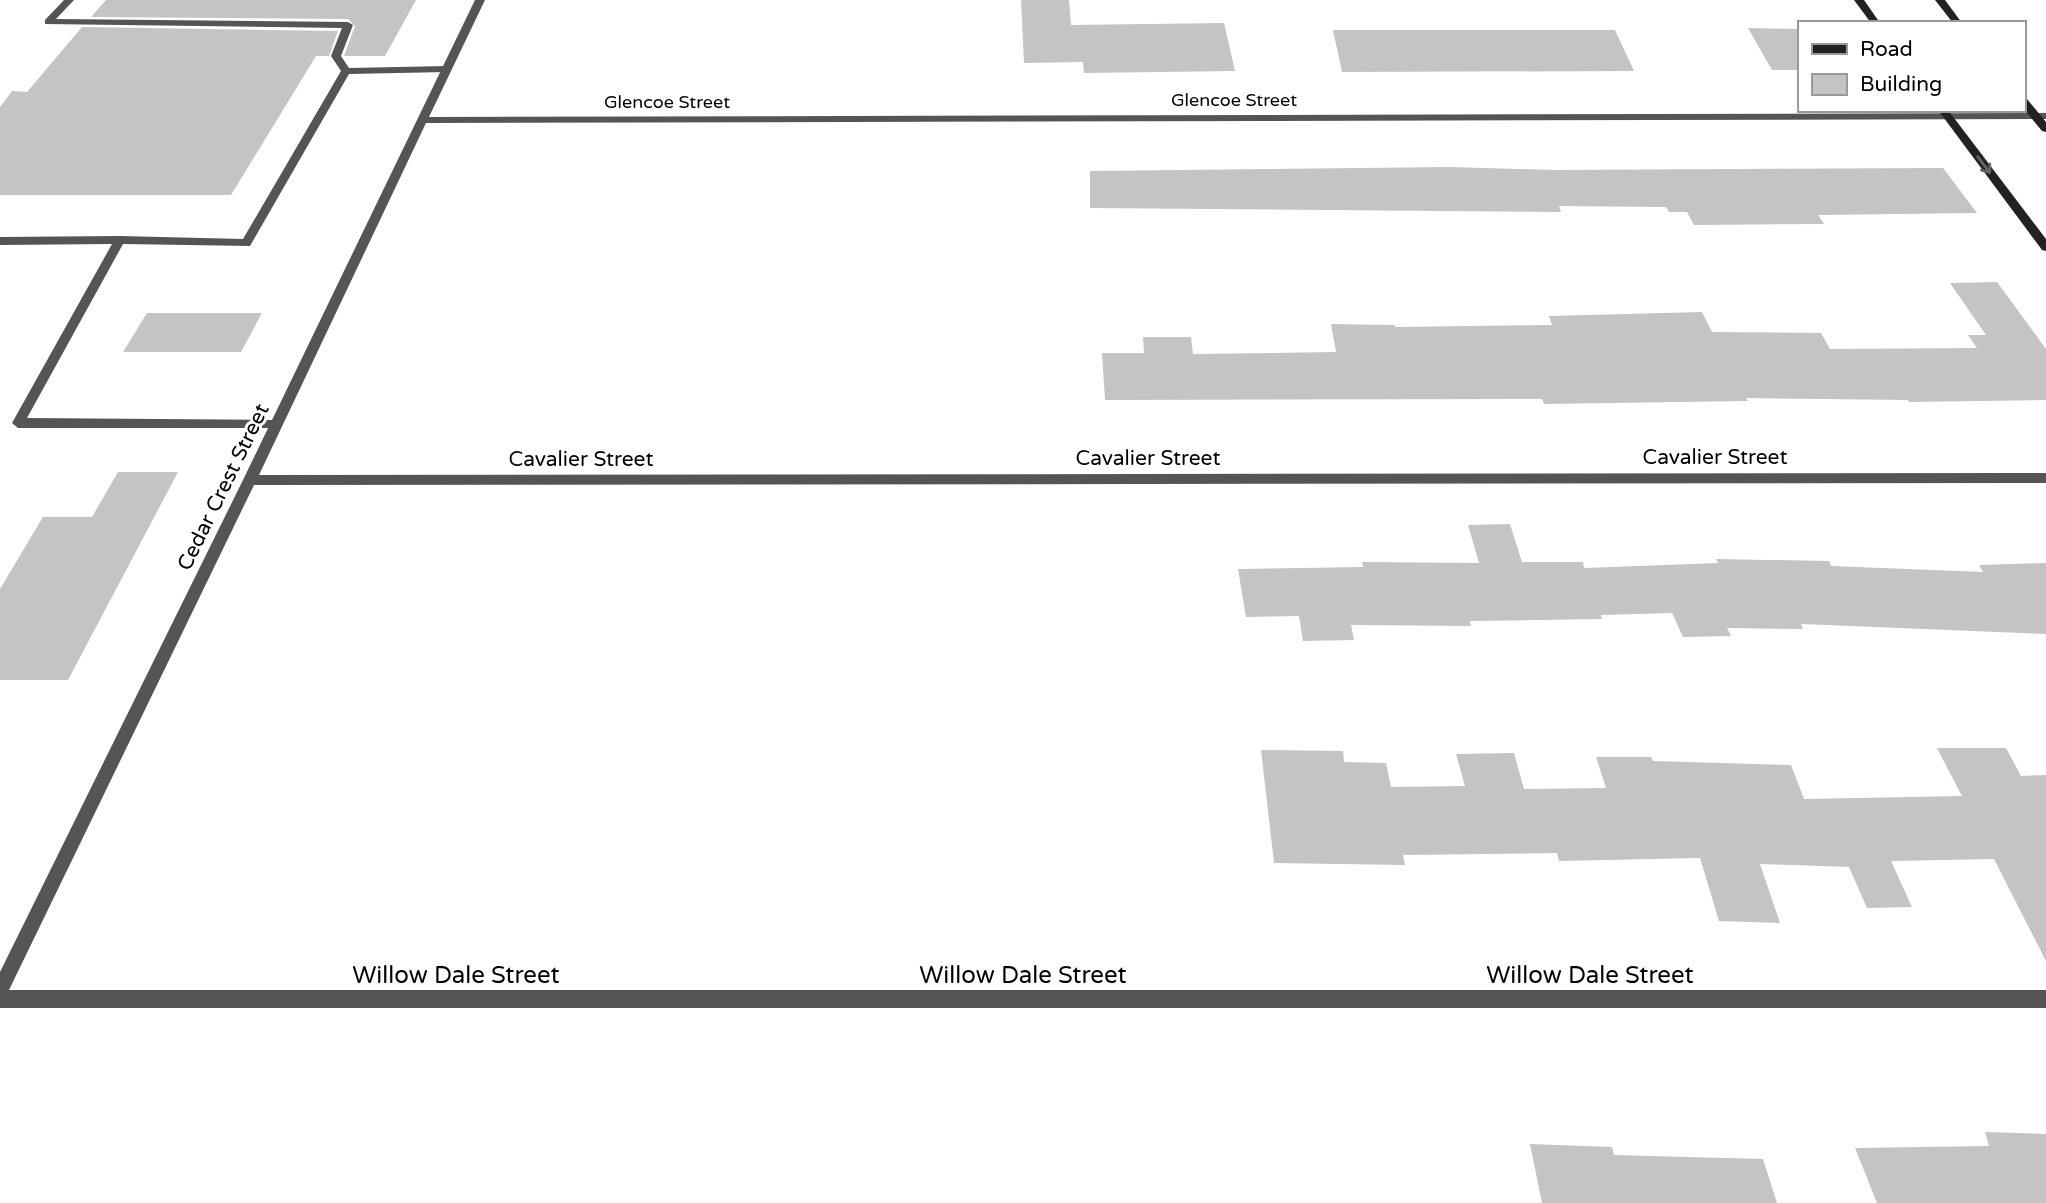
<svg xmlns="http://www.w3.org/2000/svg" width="2046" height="1203" viewBox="0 0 2046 1203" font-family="'Varela Round',sans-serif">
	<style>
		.building { fill: #c4c4c4 }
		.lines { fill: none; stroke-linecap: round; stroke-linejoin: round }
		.service { fill: #555; fill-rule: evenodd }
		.minor { fill: #555; fill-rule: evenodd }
		.secondary { fill: #222; fill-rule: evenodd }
		.oneway { stroke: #646464 }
		.labels { text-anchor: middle; stroke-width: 6; stroke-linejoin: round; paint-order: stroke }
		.far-street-label { font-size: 18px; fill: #000; stroke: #fff }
		.street-label { font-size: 21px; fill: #000; stroke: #fff }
		.near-street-label { font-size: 24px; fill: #000; stroke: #fff }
	</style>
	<rect width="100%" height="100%" fill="#fff"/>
	<g class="building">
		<path d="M 106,0 L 416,0 L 385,56 L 344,56 L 355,26 L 348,19 L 91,17 Z"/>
		<path d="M 1021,0 L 1069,0 L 1071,25 L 1224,23 L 1235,71 L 1084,73 L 1083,62 L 1024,63 Z"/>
		<path d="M 82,27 L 338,31 L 329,56 L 316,56 L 231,195 L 0,195 L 0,107 L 12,91 L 27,92 Z"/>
		<path d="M 1748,28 L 1799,29 L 1799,70 L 1772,70 Z"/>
		<path d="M 1333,30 L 1615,30 L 1634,71 L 1342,72 Z"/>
		<path d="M 1450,167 L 1555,170 L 1943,168 L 1977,213 L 1818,215 L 1824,224 L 1694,225 L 1687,212 L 1669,212 L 1666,207 L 1559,206 L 1561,212 L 1090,208 L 1090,171 Z"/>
		<path d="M 1997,282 L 2046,349 L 2046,400 L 1909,402 L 1908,400 L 1746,398 L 1748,401 L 1544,404 L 1542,399 L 1105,400 L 1102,353 L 1144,353 L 1143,337 L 1191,337 L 1193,354 L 1336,352 L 1331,324 L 1395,325 L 1395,327 L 1552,325 L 1549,316 L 1702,312 L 1712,332 L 1821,333 L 1830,349 L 1977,348 L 1968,335 L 1986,335 L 1950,283 Z"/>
		<path d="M 147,313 L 262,313 L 241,352 L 123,352 Z"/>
		<path d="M 118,472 L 178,472 L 68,680 L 0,680 L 0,589 L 43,517 L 92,517 Z"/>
		<path d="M 1510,524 L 1522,562 L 1583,562 L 1584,568 L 1718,563 L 1716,559 L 1829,561 L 1831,566 L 1983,572 L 1979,565 L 2046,563 L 2046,634 L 1801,624 L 1803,629 L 1727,628 L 1731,636 L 1683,637 L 1672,613 L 1601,615 L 1602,619 L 1470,621 L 1471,626 L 1351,625 L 1354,640 L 1303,641 L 1299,616 L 1246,617 L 1238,569 L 1363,567 L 1362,562 L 1479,563 L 1468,525 Z"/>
		<path d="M 1937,748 L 2006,748 L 2021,776 L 2046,775 L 2046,961 L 1994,859 L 1891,861 L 1912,907 L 1867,908 L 1849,867 L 1760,864 L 1780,923 L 1719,921 L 1700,858 L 1559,861 L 1557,853 L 1403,855 L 1405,865 L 1274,863 L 1261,750 L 1343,751 L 1344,762 L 1386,763 L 1391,787 L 1465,786 L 1456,754 L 1514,753 L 1524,789 L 1606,788 L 1596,757 L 1651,757 L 1653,761 L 1791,765 L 1804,799 L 1962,796 Z"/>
		<path d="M 1985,1132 L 2046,1134 L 2046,1203 L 1877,1203 L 1855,1148 L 1989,1146 Z"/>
		<path d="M 1530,1144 L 1612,1147 L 1614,1155 L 1763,1159 L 1777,1203 L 1542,1203 Z"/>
	</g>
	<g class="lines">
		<path class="service" d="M 64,0 L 74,0 L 56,19 L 348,22 L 353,25 L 341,56 L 349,68 L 447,66 L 452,69 L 447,72 L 349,74 L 250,246 L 123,244 L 27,418 L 276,420 L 280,422 L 282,425 L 280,428 L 18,428 L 12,423 L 112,244 L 0,245 L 0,237 L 120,236 L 243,239 L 341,71 L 331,56 L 342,28 L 45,24 L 45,20 Z"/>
		<path class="minor" d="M 475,0 L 485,0 L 429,117 L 2046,113 L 2046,119 L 426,123 L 259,475 L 2046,473 L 2046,483 L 254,485 L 9,990 L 2046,990 L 2046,1008 L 0,1008 L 0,972 L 243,480 Z"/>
		<g class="secondary">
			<path d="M 1854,0 L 1864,0 L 1880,23 L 1871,23 Z"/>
			<path d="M 1935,0 L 1945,0 L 1962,23 L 1953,23 Z"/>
			<path d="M 2023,98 L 2027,99 L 2046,122 L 2046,132 L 2042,131 L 2023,108 Z"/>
			<path d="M 1938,110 L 1948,110 L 2046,239 L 2046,251 L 2042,250 Z"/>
		</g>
	</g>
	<defs><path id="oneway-shaft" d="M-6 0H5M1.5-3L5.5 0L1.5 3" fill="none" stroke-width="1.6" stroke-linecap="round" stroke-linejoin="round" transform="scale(1.75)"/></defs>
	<use class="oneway" href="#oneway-shaft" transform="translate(1984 165) rotate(53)"/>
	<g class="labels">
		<g class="far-street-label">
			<text x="1234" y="106">Glencoe Street</text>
			<text x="667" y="108">Glencoe Street</text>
		</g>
		<g class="street-label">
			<text x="1715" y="464">Cavalier Street</text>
			<text x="1148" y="465">Cavalier Street</text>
			<text x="581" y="466">Cavalier Street</text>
			<text transform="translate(223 487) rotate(-64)" y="7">Cedar Crest Street</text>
		</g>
		<g class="near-street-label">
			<text x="456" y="983">Willow Dale Street</text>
			<text x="1023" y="983">Willow Dale Street</text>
			<text x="1590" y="983">Willow Dale Street</text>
		</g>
	</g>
	<rect x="1798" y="21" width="228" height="91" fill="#ffffff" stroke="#999999" stroke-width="2"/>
	<rect x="1812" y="44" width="35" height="10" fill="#222222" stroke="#999999" stroke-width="2"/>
	<text x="1860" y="56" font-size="21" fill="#000000">Road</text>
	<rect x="1812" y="74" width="35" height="21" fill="#c4c4c4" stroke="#999999" stroke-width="2"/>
	<text x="1860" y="91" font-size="21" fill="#000000">Building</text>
</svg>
